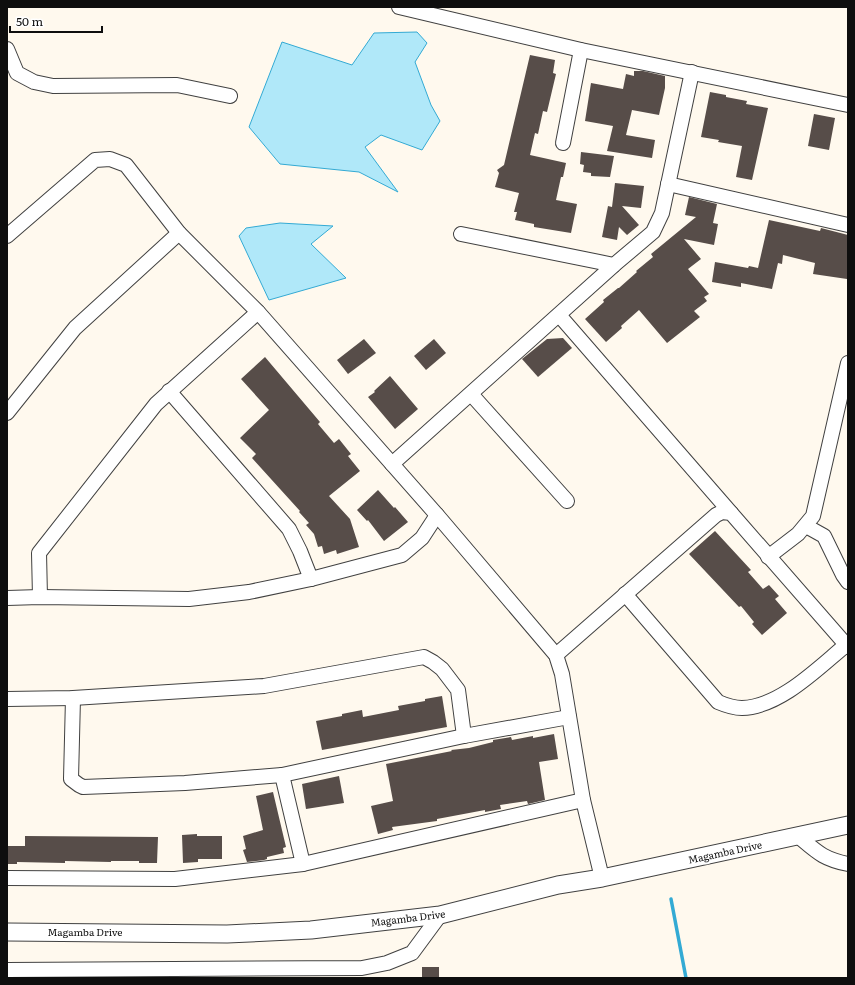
<svg xmlns="http://www.w3.org/2000/svg" width="855" height="985" viewBox="0 0 855 985" font-family="Literata,serif">
	<style>
		.water { fill: #b0e8f9; stroke: #33aad4 }
		.lines { fill: none; stroke-linecap: round; stroke-linejoin: round }
		.stream { stroke: #33aad4; stroke-width: 3.5 }
		.building { fill: #574d49 }
		.minor-casing { stroke: #414141; stroke-width: 16 }
		.tertiary-casing { stroke: #414141; stroke-width: 19 }
		.minor { stroke: #fff; stroke-width: 14 }
		.tertiary { stroke: #fff; stroke-width: 17 }
		.labels { text-anchor: middle; stroke-width: 4; stroke-linejoin: round; paint-order: stroke }
		.street-label { font-size: 10px; fill: #0e0e0e; stroke: #fff }
	</style>
	<rect width="100%" height="100%" fill="#fff9ee"/>
	<g class="water">
		<path d="M 417,32 L 427,43 L 415,62 L 431,105 L 440,121 L 422,150 L 381,135 L 365,147 L 398,192 L 359,172 L 280,164 L 249,127 L 282,42 L 352,65 L 374,33 Z"/>
		<path d="M 280,223 L 333,226 L 311,244 L 346,278 L 269,300 L 239,236 L 246,228 Z"/>
	</g>
	<g class="lines">
		<path class="stream" d="M 671,899 L 686,978"/>
	</g>
	<g class="building">
		<path d="M 530,55 L 555,60 L 553,73 L 556,74 L 547,112 L 543,111 L 538,134 L 535,133 L 530,155 L 566,163 L 563,177 L 561,177 L 556,200 L 577,204 L 571,233 L 534,227 L 534,224 L 515,220 L 517,212 L 514,212 L 519,193 L 495,187 L 499,173 L 497,170 L 504,165 Z"/>
		<path d="M 634,71 L 643,71 L 665,76 L 665,88 L 659,115 L 632,110 L 626,135 L 655,140 L 652,158 L 607,151 L 613,126 L 585,121 L 591,83 L 623,89 L 626,74 L 634,76 Z"/>
		<path d="M 710,92 L 726,95 L 726,97 L 747,101 L 746,104 L 768,108 L 752,180 L 736,177 L 742,146 L 718,142 L 719,140 L 701,137 Z"/>
		<path d="M 814,114 L 835,118 L 829,150 L 808,146 Z"/>
		<path d="M 581,152 L 614,156 L 610,177 L 591,176 L 591,173 L 583,172 L 584,165 L 580,164 Z"/>
		<path d="M 615,183 L 644,186 L 641,208 L 622,206 L 639,225 L 627,235 L 619,227 L 617,240 L 602,237 L 608,206 L 612,207 Z"/>
		<path d="M 689,197 L 717,204 L 713,223 L 718,224 L 714,245 L 684,239 L 701,259 L 688,269 L 709,294 L 704,297 L 707,301 L 694,311 L 700,317 L 667,343 L 639,310 L 621,326 L 622,328 L 606,342 L 585,319 L 604,302 L 603,300 L 618,288 L 619,288 L 637,272 L 636,271 L 653,257 L 651,254 L 696,217 L 685,215 Z"/>
		<path d="M 769,220 L 820,231 L 821,228 L 848,235 L 848,269 L 847,279 L 813,274 L 815,263 L 783,255 L 782,264 L 778,263 L 772,289 L 741,283 L 741,287 L 712,282 L 715,262 L 748,268 L 749,266 L 758,268 Z"/>
		<path d="M 563,338 L 572,348 L 538,377 L 522,359 L 547,339 Z"/>
		<path d="M 364,339 L 376,353 L 348,374 L 337,360 Z"/>
		<path d="M 434,339 L 446,353 L 426,370 L 414,356 Z"/>
		<path d="M 265,357 L 320,422 L 318,424 L 334,443 L 339,439 L 351,454 L 348,456 L 360,471 L 329,496 L 350,519 L 359,547 L 337,554 L 336,550 L 324,554 L 322,546 L 318,547 L 314,534 L 306,525 L 309,523 L 299,512 L 300,511 L 252,458 L 256,454 L 240,438 L 269,410 L 241,379 Z"/>
		<path d="M 390,376 L 418,409 L 395,429 L 368,397 L 375,392 L 374,391 Z"/>
		<path d="M 378,490 L 394,508 L 395,507 L 408,522 L 384,541 L 368,520 L 367,521 L 357,510 Z"/>
		<path d="M 715,531 L 751,570 L 748,572 L 763,589 L 769,585 L 779,596 L 775,599 L 787,613 L 762,635 L 752,624 L 754,622 L 741,606 L 739,607 L 689,554 Z"/>
		<path d="M 442,696 L 447,727 L 322,750 L 316,721 L 342,716 L 342,714 L 362,710 L 363,717 L 399,710 L 398,706 L 425,701 L 425,699 Z"/>
		<path d="M 554,734 L 558,759 L 539,762 L 545,800 L 528,804 L 527,801 L 500,805 L 501,809 L 485,812 L 485,810 L 437,819 L 437,821 L 392,827 L 393,830 L 378,834 L 371,806 L 393,801 L 386,764 L 452,751 L 451,750 L 469,748 L 493,742 L 493,740 L 511,737 L 512,740 L 533,736 L 533,738 Z"/>
		<path d="M 339,776 L 344,803 L 306,809 L 302,784 Z"/>
		<path d="M 273,792 L 286,847 L 283,848 L 284,853 L 267,857 L 267,859 L 264,860 L 247,862 L 243,850 L 246,849 L 243,836 L 263,830 L 256,796 Z"/>
		<path d="M 197,834 L 197,836 L 222,836 L 222,859 L 198,859 L 198,862 L 183,863 L 182,835 Z"/>
		<path d="M 25,836 L 158,837 L 157,863 L 139,863 L 139,861 L 111,861 L 111,862 L 65,861 L 65,863 L 17,862 L 17,864 L 7,864 L 7,846 L 25,846 Z"/>
		<rect x="422" y="967" width="17" height="11"/>
	</g>
	<g class="lines">
		<defs>
			<g id="minor">
				<path d="M 399,7 L 581,50 L 848,105"/>
				<path d="M 7,49 L 17,73 L 34,82 L 53,86 L 177,85 L 230,96"/>
				<path d="M 563,143 L 581,50"/>
				<path d="M 668,184 L 848,225"/>
				<path d="M 461,234 L 614,265"/>
				<path d="M 7,236 L 95,160 L 110,159 L 126,165 L 179,233 L 258,312 L 437,515 L 556,655 L 562,674 L 583,800 L 602,878"/>
				<path d="M 559,315 L 731,513"/>
				<path d="M 169,391 L 289,529 L 300,551 L 311,579"/>
				<path d="M 471,394 L 567,501"/>
				<path d="M 7,413 L 75,328 L 179,233"/>
				<path d="M 392,464 L 614,265 L 653,232 L 662,213 L 692,72"/>
				<path d="M 806,526 L 824,536 L 843,575 L 848,582"/>
				<path d="M 768,557 L 798,534 L 813,516 L 848,363"/>
				<path d="M 625,594 L 718,702 C 725,705 733,708 742,708 C 780,707 818,668 846,645"/>
				<path d="M 40,597 L 39,553 L 156,404 L 258,312"/>
				<path d="M 7,598 L 40,597 L 189,599 L 249,592 L 311,579 L 402,555 L 422,538 L 437,515"/>
				<path d="M 556,655 L 716,515 L 722,512 L 731,513 L 848,647"/>
				<path d="M 73,698 L 71,779 L 79,785 L 83,787 L 185,783 L 282,775 L 464,736"/>
				<path d="M 7,699 L 73,698 L 264,686 L 424,657 L 433,662 L 442,669 L 458,690 L 464,736 L 569,717"/>
				<path d="M 282,775 L 303,864 L 583,800"/>
				<path d="M 798,836 C 817,852 823,859 848,864"/>
				<path d="M 7,878 L 175,879 L 303,864"/>
				<path d="M 7,970 L 362,968 L 387,963 L 412,953 L 440,915"/>
			</g>
			<path id="tertiary" d="M 7,932 L 227,934 L 311,930 L 440,915 L 558,885 L 602,878 L 848,825"/>
		</defs>
		<use href="#minor" class="minor-casing"/>
		<use href="#tertiary" class="tertiary-casing"/>
		<use href="#minor" class="minor"/>
		<use href="#tertiary" class="tertiary"/>
	</g>
	<g class="labels">
		<g class="street-label">
			<text transform="translate(725 852) rotate(-12)" y="4">Magamba Drive</text>
			<text transform="translate(408 918) rotate(-7)" y="4">Magamba Drive</text>
			<text x="85" y="936">Magamba Drive</text>
		</g>
	</g>
	<rect width="855" height="985" fill="none" stroke="#0e0e0e" stroke-width="16"/>
	<path d="M10 26v6h92v-6" fill="none" stroke="#0e0e0e" stroke-width="2"/>
	<text x="16" y="26" font-size="12" fill="#0e0e0e" stroke="#ffffff" stroke-width="3" paint-order="stroke">50 m</text>
</svg>
